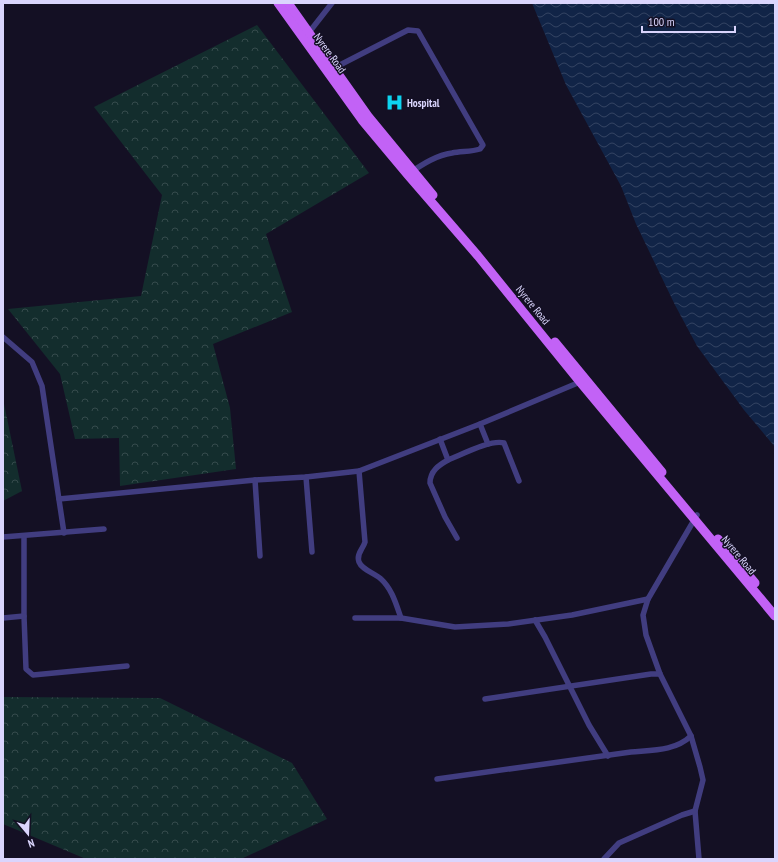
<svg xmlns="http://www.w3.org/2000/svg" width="778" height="862" viewBox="0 0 778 862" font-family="'PT Sans Narrow',sans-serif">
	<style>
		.forest { fill: url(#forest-crowns) }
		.water { fill: url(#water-waves) }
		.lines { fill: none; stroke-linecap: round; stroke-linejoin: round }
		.minor { stroke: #413d80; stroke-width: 5.5 }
		.primary { stroke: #c262f6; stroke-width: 9 }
		.labels { text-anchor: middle; stroke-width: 3; stroke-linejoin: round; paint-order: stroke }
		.street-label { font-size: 11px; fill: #dad5fd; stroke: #141024 }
		.poi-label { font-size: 11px; font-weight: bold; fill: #dad5fd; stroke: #141024; text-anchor: start }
	</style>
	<defs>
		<pattern id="forest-crowns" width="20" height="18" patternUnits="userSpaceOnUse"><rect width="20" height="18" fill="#132d2d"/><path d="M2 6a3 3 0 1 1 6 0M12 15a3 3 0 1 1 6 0" fill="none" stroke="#354b4c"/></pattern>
		<pattern id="water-waves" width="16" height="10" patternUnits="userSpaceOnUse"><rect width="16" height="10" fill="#112447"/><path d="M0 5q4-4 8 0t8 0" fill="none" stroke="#334362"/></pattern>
	</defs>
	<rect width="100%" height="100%" fill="#141024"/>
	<g class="forest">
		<path d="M 257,25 L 369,173 L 266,234 L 292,312 L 213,344 L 230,408 L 236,469 L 120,486 L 119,438 L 75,439 L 60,374 L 8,309 L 141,296 L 162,195 L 94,107 Z"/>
		<path d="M 3,399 L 22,491 L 3,501 Z"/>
		<path d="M 3,697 L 160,698 L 292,763 L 327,819 L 241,859 L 86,859 L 3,824 Z"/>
	</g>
	<path class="water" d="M 532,3 L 775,3 L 775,447 L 744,410 L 697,346 L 675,305 L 636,224 L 621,186 L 566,85 Z"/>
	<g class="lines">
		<g class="minor">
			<path d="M 307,35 L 332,3"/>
			<path d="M 334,68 L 408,30 L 418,31 L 483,145 L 480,149 C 471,152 461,151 452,153 C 437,155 423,164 411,172"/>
			<path d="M 3,337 L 32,362 L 42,386 L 64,533"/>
			<path d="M 480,424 L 488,444"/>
			<path d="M 440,439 L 448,460 C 439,465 430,471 430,483 L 445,517 L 457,538"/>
			<path d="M 448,460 C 461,455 491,439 504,443 L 519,481"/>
			<path d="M 359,471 L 365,542 C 363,549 356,554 359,562 C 362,570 375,573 381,579 C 392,589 396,604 401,618"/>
			<path d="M 306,477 L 312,552"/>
			<path d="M 255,480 L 260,556"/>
			<path d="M 59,499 L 255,480 L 306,477 L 359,471 L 480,424 L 580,382"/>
			<path d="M 697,515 L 648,599 L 643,615 L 646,635 L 660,674 L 691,736 L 700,767 L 703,780 L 695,811 L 699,859"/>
			<path d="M 24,536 L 24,616 L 26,669 L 33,675 L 127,666"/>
			<path d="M 3,537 L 104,529"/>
			<path d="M 3,618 L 24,616"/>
			<path d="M 355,618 L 401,618 L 455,627 L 508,624 L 572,615 L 648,599"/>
			<path d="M 535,620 L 545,637 L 589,725 L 608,756"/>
			<path d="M 485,699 L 651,674 L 660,674"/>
			<path d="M 437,779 L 631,752 C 653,750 675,751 691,736"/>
			<path d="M 604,859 L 619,843 L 682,815 L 695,811"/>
		</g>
		<g class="primary">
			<path d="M 278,3 L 362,120 L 408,175 L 478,256 L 580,382 L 775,616"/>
			<path d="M 288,3 L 368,116 L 433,195"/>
			<path d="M 555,342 L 662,472"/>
			<path d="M 718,539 L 755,583"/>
		</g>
	</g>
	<defs>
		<symbol id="hospital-bare" viewBox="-9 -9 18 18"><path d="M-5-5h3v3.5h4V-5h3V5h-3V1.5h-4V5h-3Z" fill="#0dd4f0" stroke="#141024" stroke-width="2.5" paint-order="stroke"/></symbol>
	</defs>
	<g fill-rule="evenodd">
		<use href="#hospital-bare" x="382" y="90" width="25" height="25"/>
	</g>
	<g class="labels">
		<g class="street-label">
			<text transform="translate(330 53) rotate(54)" y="4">Nyrere Road</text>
			<text transform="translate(533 305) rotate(51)" y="4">Nyrere Road</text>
			<text transform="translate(739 555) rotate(50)" y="4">Nyrere Road</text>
		</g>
		<g class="poi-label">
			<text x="407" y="107">Hospital</text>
		</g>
	</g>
	<rect width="778" height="862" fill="none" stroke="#dad5fd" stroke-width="8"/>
	<g transform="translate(28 834) rotate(161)" stroke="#141024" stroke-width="3" paint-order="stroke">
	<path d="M0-3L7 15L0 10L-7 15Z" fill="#dad5fd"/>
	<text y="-6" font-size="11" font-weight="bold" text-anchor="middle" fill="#dad5fd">N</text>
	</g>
	<path d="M642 26v6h93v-6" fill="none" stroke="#dad5fd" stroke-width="2"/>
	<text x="648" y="26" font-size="12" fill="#dad5fd" stroke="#141024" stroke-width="3" paint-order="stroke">100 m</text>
</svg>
